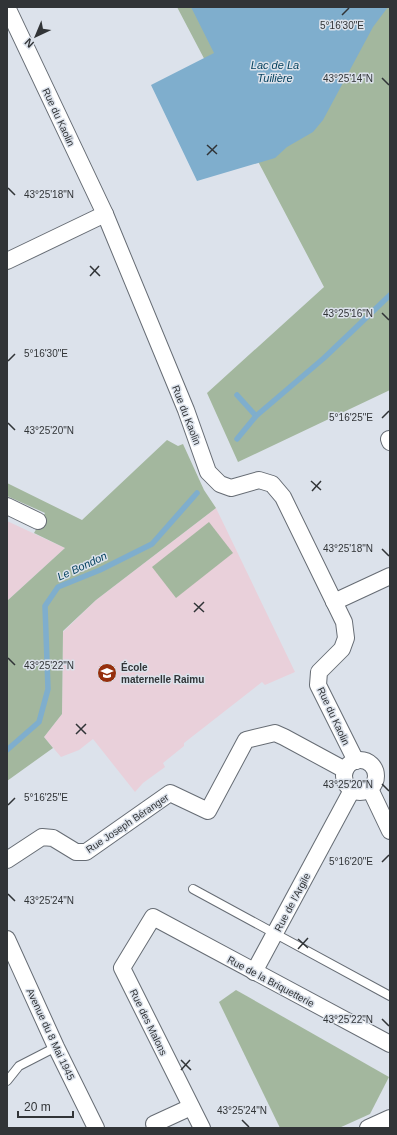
<svg xmlns="http://www.w3.org/2000/svg" width="397" height="1135" viewBox="0 0 397 1135" font-family="Helvetica,sans-serif">
	<style>
		.education { fill: #e9d0da }
		.green { fill: #a3b79e }
		.water { fill: #7faecd }
		.lines { fill: none; stroke-linecap: round; stroke-linejoin: round }
		.stream { stroke: #7faecd; stroke-width: 5.5 }
		.service-casing { stroke: #666c74; stroke-width: 10 }
		.minor-casing { stroke: #666c74; stroke-width: 18 }
		.service { stroke: #fff; stroke-width: 8 }
		.minor { stroke: #fff; stroke-width: 16 }
		.ticks { fill: none; stroke: #313437; stroke-width: 1.5 }
		.labels { text-anchor: middle; stroke-width: 3; stroke-linejoin: round; paint-order: stroke }
		.street-label { font-size: 10px; fill: #313437; stroke: #dce2eb }
		.poi-label { font-size: 10px; font-weight: bold; fill: #313437; stroke: #dce2eb; text-anchor: start }
		.water-label { font-size: 11px; font-style: italic; fill: #003e5c; stroke: #dce2eb }
		.ticks-label { font-size: 10px; text-anchor: middle; fill: #313437; stroke: #dce2eb; stroke-width: 3; stroke-linejoin: round; paint-order: stroke }
	</style>
	<rect width="100%" height="100%" fill="#dce2eb"/>
	<g class="education">
		<path d="M 216,508 L 295,672 L 265,685 L 262,682 L 184,743 L 184,746 L 163,763 L 165,767 L 143,783 L 135,792 L 93,739 L 79,750 L 61,757 L 44,737 L 62,714 L 63,632 L 96,600 Z"/>
		<path d="M 7,521 L 65,548 L 7,601 Z"/>
	</g>
	<g class="green">
		<path d="M 177,7 L 390,7 L 390,390 L 238,462 L 207,393 L 324,287 Z"/>
		<path d="M 167,440 L 178,446 L 183,444 L 204,490 L 216,508 L 96,600 L 63,631 L 62,714 L 44,737 L 53,748 L 7,781 L 7,601 L 65,548 L 34,533 L 45,513 L 7,496 L 7,483 L 82,520 Z"/>
		<path d="M 209,522 L 233,553 L 176,598 L 152,567 Z"/>
		<path d="M 236,990 L 389,1077 L 370,1114 L 339,1128 L 280,1128 L 219,1002 Z"/>
	</g>
	<path class="water" d="M 191,7 L 388,7 L 373,27 L 323,120 L 313,132 L 287,147 L 275,158 L 197,181 L 151,85 L 214,53 Z"/>
	<g class="lines">
		<g class="stream">
			<path d="M 237,395 L 256,416"/>
			<path d="M 237,439 L 256,416 L 324,358 L 390,295"/>
			<path d="M 7,750 L 39,722 L 48,689 L 45,606 L 58,587 L 100,570 L 152,544 L 197,493"/>
		</g>
		<defs>
			<g id="service">
				<path d="M 193,889 L 390,996"/>
				<path d="M 7,1081 L 19,1066 L 56,1047"/>
			</g>
			<g id="minor">
				<path d="M 7,7 L 105,214 L 186,410 L 208,472 L 220,484 L 231,488 L 259,480 L 272,484 L 283,497 L 344,622 L 346,638 L 342,649 L 319,672 L 318,685 L 356,761"/>
				<path d="M 7,261 L 105,214"/>
				<path d="M 389,439 L 390,442"/>
				<path d="M 7,506 L 38,521"/>
				<path d="M 334,602 L 390,576"/>
				<circle cx="360" cy="776" r="16"/>
				<path d="M 370,789 L 390,831"/>
				<path d="M 7,860 L 42,837 L 53,838 L 76,852 L 86,852 L 170,793 L 208,811 L 246,740 L 275,733 L 284,737 L 345,770"/>
				<path d="M 7,939 L 56,1047 L 96,1128"/>
				<path d="M 254,972 L 352,790"/>
				<path d="M 154,1124 L 191,1107"/>
				<path d="M 202,1128 L 122,968 L 153,917 L 390,1044"/>
				<path d="M 368,1128 L 390,1118"/>
			</g>
		</defs>
		<use href="#service" class="service-casing"/>
		<use href="#minor" class="minor-casing"/>
		<use href="#service" class="service"/>
		<use href="#minor" class="minor"/>
	</g>
	<path class="ticks" d="M 342,15 L 349,8M 382,78 L 389,85M 207,145 L 217,154M 207,155 L 217,145M 8,188 L 15,195M 90,266 L 100,276M 90,276 L 99,266M 382,313 L 389,320M 8,361 L 15,354M 382,418 L 389,411M 8,423 L 15,430M 311,481 L 321,490M 312,491 L 321,481M 382,549 L 389,556M 194,603 L 204,612M 194,612 L 204,602M 8,658 L 15,665M 76,724 L 86,734M 76,734 L 86,724M 382,784 L 389,791M 8,805 L 15,798M 382,862 L 389,855M 8,894 L 15,901M 298,939 L 308,948M 298,949 L 308,938M 382,1019 L 389,1026M 181,1060 L 191,1070M 181,1070 L 190,1060M 242,1120 L 249,1127"/>
	<defs>
		<symbol id="school-disc" viewBox="-11 -11 22 22"><circle r="9.5" fill="#962f0d" stroke="#dce2eb"/><path d="M0-5L7-2L0 1L-7-2ZM-4 1L0 2.5L4 1V4Q0 6-4 4Z" fill="#fff"/></symbol>
	</defs>
	<g fill-rule="evenodd">
		<use href="#school-disc" x="96" y="662" width="22" height="22"/>
	</g>
	<g class="labels">
		<g class="street-label">
			<text transform="translate(59 117) rotate(65)" y="4">Rue du Kaolin</text>
			<text transform="translate(187 415) rotate(69)" y="4">Rue du Kaolin</text>
			<text transform="translate(334 716) rotate(65)" y="4">Rue du Kaolin</text>
			<text transform="translate(127 823) rotate(-34)" y="4">Rue Joseph Béranger</text>
			<text transform="translate(292 902) rotate(-62)" y="4">Rue de l'Argile</text>
			<text transform="translate(271 981) rotate(28)" y="4">Rue de la Briquetterie</text>
			<text transform="translate(149 1022) rotate(64)" y="4">Rue des Malons</text>
			<text transform="translate(51 1034) rotate(65)" y="4">Avenue du 8 Mai 1945</text>
		</g>
		<g class="poi-label">
			<text x="121" y="671">École<tspan x="121" dy="12">maternelle Raimu</tspan></text>
		</g>
		<g class="water-label">
			<text x="275" y="69">Lac de La<tspan x="275" dy="13">Tuilière</tspan></text>
			<text transform="translate(82 566) rotate(-25)" y="4">Le Bondon</text>
		</g>
	</g>
	<g class="ticks-label">
		<text x="342" y="29">5°16'30"E</text>
		<text x="348" y="82">43°25'14"N</text>
		<text x="49" y="198">43°25'18"N</text>
		<text x="348" y="317">43°25'16"N</text>
		<text x="46" y="357">5°16'30"E</text>
		<text x="351" y="421">5°16'25"E</text>
		<text x="49" y="434">43°25'20"N</text>
		<text x="348" y="552">43°25'18"N</text>
		<text x="49" y="669">43°25'22"N</text>
		<text x="348" y="788">43°25'20"N</text>
		<text x="46" y="801">5°16'25"E</text>
		<text x="351" y="865">5°16'20"E</text>
		<text x="49" y="904">43°25'24"N</text>
		<text x="348" y="1023">43°25'22"N</text>
		<text x="242" y="1114">43°25'24"N</text>
	</g>
	<rect width="397" height="1135" fill="none" stroke="#313437" stroke-width="16"/>
	<g transform="translate(36 36) rotate(224)" stroke="#dce2eb" stroke-width="3" paint-order="stroke">
	<path d="M0-3L7 15L0 10L-7 15Z" fill="#313437"/>
	<text y="-6" font-size="11" font-weight="bold" text-anchor="middle" fill="#313437">N</text>
	</g>
	<path d="M18 1111v6h55v-6" fill="none" stroke="#313437" stroke-width="2"/>
	<text x="24" y="1111" font-size="12" fill="#313437" stroke="#dce2eb" stroke-width="3" paint-order="stroke">20 m</text>
</svg>
